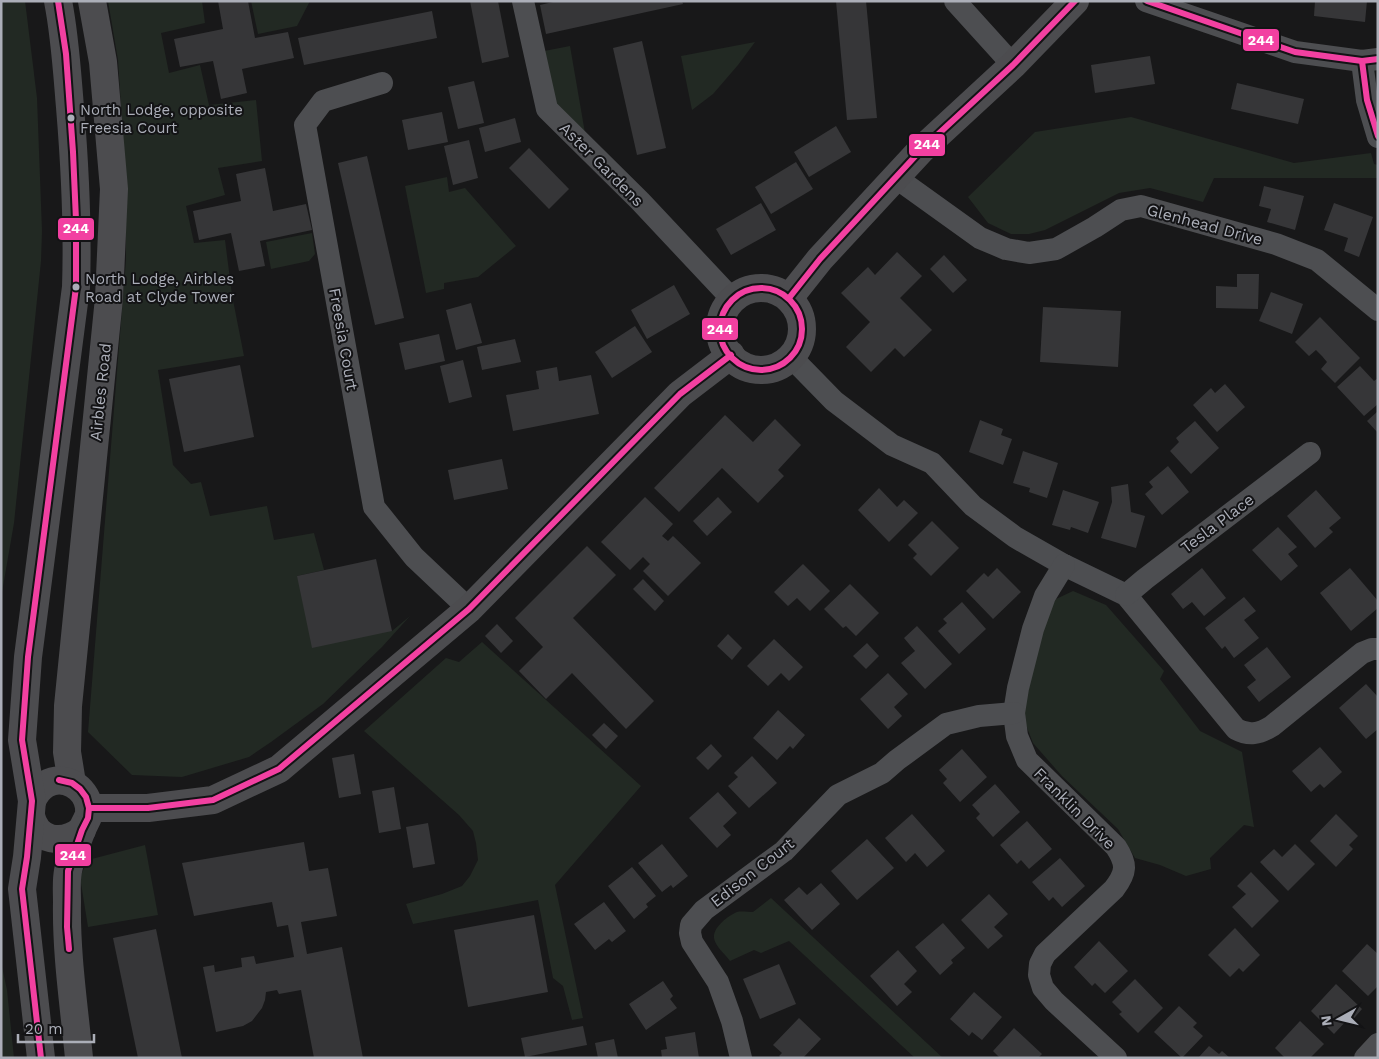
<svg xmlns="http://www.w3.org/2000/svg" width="1379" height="1059" viewBox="0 0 1379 1059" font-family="'Work Sans',sans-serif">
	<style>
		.green { fill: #222923 }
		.building { fill: #363638 }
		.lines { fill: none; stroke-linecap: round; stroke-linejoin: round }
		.street { stroke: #4d4e51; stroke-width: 22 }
		.secondary { stroke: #4c4c4f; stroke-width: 28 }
		.bus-1-casing { stroke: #131315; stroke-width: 10 }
		.bus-1 { stroke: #f240a1; stroke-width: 6 }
		.bus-dot { fill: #abaeb8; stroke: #131315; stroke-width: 2 }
		.labels { text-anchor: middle; stroke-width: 4; stroke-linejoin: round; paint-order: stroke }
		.bus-label { font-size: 15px; fill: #abaeb8; stroke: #131315; text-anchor: start }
		.street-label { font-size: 16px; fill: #abaeb8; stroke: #131315 }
		.line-badge { stroke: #131315; stroke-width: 2 }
		.badge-label { font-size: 14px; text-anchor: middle; font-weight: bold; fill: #fff }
	</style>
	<rect width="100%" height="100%" fill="#181819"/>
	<g class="green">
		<path d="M 1,1 L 25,1 L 37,98 L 42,231 L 41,261 L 14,523 L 1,598 Z"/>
		<path d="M 108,1 L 202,1 L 205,23 L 161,33 L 169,73 L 200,65 L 209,105 L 256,100 L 262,161 L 218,168 L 225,195 L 186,206 L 194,243 L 225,240 L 232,295 L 244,356 L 158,370 L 173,465 L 191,484 L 201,482 L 210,516 L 267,506 L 274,540 L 314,533 L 324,570 L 297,576 L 392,631 L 410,616 L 382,647 L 323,704 L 271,742 L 249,757 L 182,777 L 132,775 L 88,732 L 126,260 L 126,184 L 118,60 Z"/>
		<path d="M 251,1 L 310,1 L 297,26 L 258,34 Z"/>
		<path d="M 755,42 L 738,65 L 713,94 L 692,110 L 681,56 Z"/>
		<path d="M 570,46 L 585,133 L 550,106 L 539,52 Z"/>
		<path d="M 1131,117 L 1294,163 L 1371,153 L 1374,164 L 1378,165 L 1378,178 L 1214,178 L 1203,202 L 1150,188 L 1119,193 L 1045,230 L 1029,234 L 1011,234 L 988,223 L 968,197 L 1035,132 Z"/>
		<path d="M 447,177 L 449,192 L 465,188 L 516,246 L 478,277 L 444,283 L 444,289 L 426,293 L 405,186 Z"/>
		<path d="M 312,233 L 315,254 L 309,261 L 271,269 L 266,242 Z"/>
		<path d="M 1073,591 L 1106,605 L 1164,671 L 1160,679 L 1200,731 L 1242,752 L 1254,827 L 1244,825 L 1210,858 L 1211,869 L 1186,876 L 1160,865 L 1135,858 L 1118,829 L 1062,776 L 1033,743 L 1024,720 L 1026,686 L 1044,621 L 1056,599 Z"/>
		<path d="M 482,642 L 641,786 L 555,885 L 583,1018 L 572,1020 L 563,986 L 553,978 L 538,900 L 413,924 L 406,904 L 442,894 L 462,886 L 470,876 L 478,860 L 476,843 L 473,831 L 459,815 L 364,731 L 446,658 L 459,662 Z"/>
		<path d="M 145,845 L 158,915 L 88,927 L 80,877 L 88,860 Z"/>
		<path d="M 771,898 L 943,1058 L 915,1058 L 789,941 L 761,953 L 754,950 L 730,961 C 725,954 715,946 714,938 C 713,927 728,916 737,912 C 741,911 748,912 753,912 Z"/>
		<path d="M 1,962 L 7,990 L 14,1058 L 1,1058 Z"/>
	</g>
	<g class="building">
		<path d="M 218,1 L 248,1 L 255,38 L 288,32 L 294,58 L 242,69 L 247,93 L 221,99 L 213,61 L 180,67 L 174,39 L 223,29 Z"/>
		<path d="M 470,1 L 498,1 L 509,57 L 482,63 Z"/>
		<path d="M 557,1 L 682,1 L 683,4 L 546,34 L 540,5 Z"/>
		<path d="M 836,1 L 866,1 L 877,118 L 847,120 Z"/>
		<path d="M 1315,1 L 1367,1 L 1365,22 L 1314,16 Z"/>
		<path d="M 432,11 L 437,38 L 304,65 L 298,38 Z"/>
		<path d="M 642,41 L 666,148 L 637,155 L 613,48 Z"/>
		<path d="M 1150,56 L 1155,84 L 1095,93 L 1091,65 Z"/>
		<path d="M 474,81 L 484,123 L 458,129 L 448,87 Z"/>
		<path d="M 1237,83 L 1304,99 L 1298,124 L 1231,109 Z"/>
		<path d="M 442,112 L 448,142 L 408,150 L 402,120 Z"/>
		<path d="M 515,118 L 521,142 L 485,152 L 479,128 Z"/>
		<path d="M 836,126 L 851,152 L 809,177 L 794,152 Z"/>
		<path d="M 469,140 L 478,178 L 453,185 L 444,146 Z"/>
		<path d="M 529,148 L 569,189 L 549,209 L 509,168 Z"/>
		<path d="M 367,156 L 404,318 L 375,325 L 338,163 Z"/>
		<path d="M 796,162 L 813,189 L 771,214 L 755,187 Z"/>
		<path d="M 265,168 L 273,211 L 306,204 L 312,230 L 260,241 L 265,266 L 239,271 L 231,233 L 199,240 L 193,211 L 241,201 L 236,174 Z"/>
		<path d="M 1264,186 L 1304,196 L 1295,230 L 1267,222 L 1271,209 L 1259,206 Z"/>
		<path d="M 761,203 L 776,230 L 731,255 L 716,229 Z"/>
		<path d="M 1334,203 L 1373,217 L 1359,257 L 1344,251 L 1348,238 L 1324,230 Z"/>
		<path d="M 897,252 L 922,276 L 900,298 L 932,330 L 904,357 L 895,348 L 871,372 L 846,347 L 870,322 L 841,293 L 868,267 L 875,275 Z"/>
		<path d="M 944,255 L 967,280 L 953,293 L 930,269 Z"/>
		<path d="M 1237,274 L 1259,274 L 1258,309 L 1216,308 L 1216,286 L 1237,287 Z"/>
		<path d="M 674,285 L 690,314 L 647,339 L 631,310 Z"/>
		<path d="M 1271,292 L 1303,304 L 1292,334 L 1259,321 Z"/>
		<path d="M 471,303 L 482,343 L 456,350 L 446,310 Z"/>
		<path d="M 1043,307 L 1121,311 L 1118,367 L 1040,362 Z"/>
		<path d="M 1320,317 L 1360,358 L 1335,383 L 1321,369 L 1327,362 L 1322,356 L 1316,350 L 1309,356 L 1295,342 Z"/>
		<path d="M 635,326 L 652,352 L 612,378 L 595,352 Z"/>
		<path d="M 439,334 L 445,361 L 405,370 L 399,343 Z"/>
		<path d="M 515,339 L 521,362 L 482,370 L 477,347 Z"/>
		<path d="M 463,360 L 472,397 L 449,403 L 440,366 Z"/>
		<path d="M 240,365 L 254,437 L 184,452 L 169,379 Z"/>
		<path d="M 1360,366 L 1374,381 L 1378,378 L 1378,404 L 1364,416 L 1337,387 Z"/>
		<path d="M 557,367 L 559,381 L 591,375 L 599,414 L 513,431 L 506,395 L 539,389 L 536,371 Z"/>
		<path d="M 1225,384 L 1245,407 L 1217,432 L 1193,405 L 1211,388 L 1215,393 Z"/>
		<path d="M 1378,411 L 1378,433 L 1367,421 Z"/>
		<path d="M 725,415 L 753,442 L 775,419 L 801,445 L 778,470 L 784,476 L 758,503 L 722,468 L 679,512 L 654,488 Z"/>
		<path d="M 980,420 L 1003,429 L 1001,435 L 1012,439 L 1003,465 L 969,452 Z"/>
		<path d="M 1195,421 L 1219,448 L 1191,474 L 1170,451 L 1179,442 L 1176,438 Z"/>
		<path d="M 1023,451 L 1058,463 L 1047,498 L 1029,492 L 1030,488 L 1013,483 Z"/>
		<path d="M 502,459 L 508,489 L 454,500 L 448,470 Z"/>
		<path d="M 1168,466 L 1189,492 L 1162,515 L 1145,494 L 1153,487 L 1149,482 Z"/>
		<path d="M 1128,484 L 1131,512 L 1145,516 L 1136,548 L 1101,538 L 1112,502 L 1111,487 Z"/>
		<path d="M 879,488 L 897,507 L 904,500 L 918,513 L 889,542 L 858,510 Z"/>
		<path d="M 1063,490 L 1099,502 L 1088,533 L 1071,527 L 1070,530 L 1052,525 Z"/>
		<path d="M 1316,490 L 1341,518 L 1329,528 L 1333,532 L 1315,548 L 1287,516 Z"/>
		<path d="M 645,497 L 673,524 L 662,536 L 668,541 L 673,536 L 701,563 L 668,596 L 643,571 L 650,564 L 643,557 L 630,570 L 601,542 Z"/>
		<path d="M 718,497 L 732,512 L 707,536 L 693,521 Z"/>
		<path d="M 932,521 L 959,548 L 931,576 L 913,558 L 917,554 L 908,545 Z"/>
		<path d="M 1278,527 L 1297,547 L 1288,554 L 1298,566 L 1281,581 L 1252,550 Z"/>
		<path d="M 587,546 L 616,575 L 573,618 L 654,701 L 626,729 L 572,673 L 546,699 L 519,671 L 543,647 L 515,618 Z"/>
		<path d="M 376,559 L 392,631 L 312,648 L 297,576 Z"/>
		<path d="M 803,564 L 830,591 L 810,611 L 797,598 L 788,606 L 774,592 Z"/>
		<path d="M 997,568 L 1021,592 L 993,619 L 966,591 L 984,573 L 988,577 Z"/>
		<path d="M 1202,568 L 1226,598 L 1204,616 L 1192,602 L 1183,609 L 1171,594 Z"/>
		<path d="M 1350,568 L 1378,601 L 1378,608 L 1351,631 L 1320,593 Z"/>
		<path d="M 643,579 L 664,601 L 655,611 L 633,589 Z"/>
		<path d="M 850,584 L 879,613 L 856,636 L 846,626 L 843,628 L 824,609 Z"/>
		<path d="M 1244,597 L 1256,611 L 1244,620 L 1259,638 L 1234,658 L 1225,646 L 1222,649 L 1205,628 Z"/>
		<path d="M 962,602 L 986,629 L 959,654 L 938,631 L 947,623 L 943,619 Z"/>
		<path d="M 497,624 L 513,641 L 501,653 L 485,636 Z"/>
		<path d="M 917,626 L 952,664 L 925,689 L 901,663 L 915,651 L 904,638 Z"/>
		<path d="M 728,634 L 742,648 L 732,660 L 717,646 Z"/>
		<path d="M 774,639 L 803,667 L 789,681 L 781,673 L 768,686 L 747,666 Z"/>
		<path d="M 867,643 L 879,656 L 866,669 L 853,656 Z"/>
		<path d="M 1267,647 L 1291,677 L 1259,702 L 1247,687 L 1256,680 L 1244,665 Z"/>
		<path d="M 888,673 L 908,694 L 894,707 L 902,716 L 888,729 L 860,699 Z"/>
		<path d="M 1366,684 L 1378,697 L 1378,729 L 1366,739 L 1339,708 Z"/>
		<path d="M 778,710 L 805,735 L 793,749 L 790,746 L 777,760 L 753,738 Z"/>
		<path d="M 604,723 L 618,736 L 606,749 L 592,735 Z"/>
		<path d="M 711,744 L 722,756 L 708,770 L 696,758 Z"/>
		<path d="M 1320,747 L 1342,772 L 1324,788 L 1320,784 L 1311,792 L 1292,771 Z"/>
		<path d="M 962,749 L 987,777 L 960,802 L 943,783 L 947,779 L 939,770 Z"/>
		<path d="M 354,754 L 361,794 L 339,798 L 332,758 Z"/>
		<path d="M 752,756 L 777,783 L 749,808 L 728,786 L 738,777 L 734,773 Z"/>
		<path d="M 995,784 L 1020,812 L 993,837 L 976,818 L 980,814 L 972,805 Z"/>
		<path d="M 394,787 L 401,829 L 379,833 L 372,791 Z"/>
		<path d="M 718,792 L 737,813 L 723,826 L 731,835 L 717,848 L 689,818 Z"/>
		<path d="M 912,814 L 945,851 L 927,867 L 915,853 L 906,862 L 885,838 Z"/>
		<path d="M 1336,814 L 1358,836 L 1349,845 L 1353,849 L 1336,867 L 1310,841 Z"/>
		<path d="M 1027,821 L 1052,849 L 1029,869 L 1021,860 L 1017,864 L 1000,845 Z"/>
		<path d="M 428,823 L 435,864 L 413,868 L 406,827 Z"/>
		<path d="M 867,839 L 894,868 L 857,900 L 831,871 Z"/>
		<path d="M 304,842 L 309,871 L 328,868 L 337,916 L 301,922 L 307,954 L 342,947 L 363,1058 L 314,1058 L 301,990 L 279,994 L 277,990 L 266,992 L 265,1000 L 262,1008 L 252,1021 L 243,1026 L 216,1032 L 203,967 L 214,965 L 215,972 L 242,967 L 241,958 L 254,956 L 256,964 L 294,957 L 288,925 L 277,927 L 272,902 L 194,916 L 182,863 Z"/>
		<path d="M 662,844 L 688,876 L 673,888 L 671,885 L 662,892 L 638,863 Z"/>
		<path d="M 1295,844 L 1315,864 L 1288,891 L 1260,862 L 1274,849 L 1282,857 Z"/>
		<path d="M 1060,858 L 1085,886 L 1062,907 L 1053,897 L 1049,901 L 1032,882 Z"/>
		<path d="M 632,867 L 656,896 L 646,904 L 648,907 L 634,919 L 608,886 Z"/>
		<path d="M 1251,872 L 1279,901 L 1252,928 L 1232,907 L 1246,894 L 1237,886 Z"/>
		<path d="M 821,883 L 840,904 L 812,930 L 784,900 L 799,887 L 807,895 Z"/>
		<path d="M 989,894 L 1008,914 L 994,927 L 1003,936 L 988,949 L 961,920 Z"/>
		<path d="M 604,902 L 626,931 L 612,942 L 609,939 L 595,950 L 574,924 Z"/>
		<path d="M 534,915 L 548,992 L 468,1007 L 454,930 Z"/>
		<path d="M 943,923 L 965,948 L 951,960 L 953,963 L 940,975 L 915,947 Z"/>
		<path d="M 1235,928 L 1260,955 L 1243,972 L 1239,968 L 1230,977 L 1208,955 Z"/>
		<path d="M 156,929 L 182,1058 L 138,1058 L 113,938 Z"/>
		<path d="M 1099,941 L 1128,971 L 1105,993 L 1095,983 L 1092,986 L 1074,967 Z"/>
		<path d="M 1367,944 L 1378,954 L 1378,986 L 1368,996 L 1342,971 Z"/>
		<path d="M 898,950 L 917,971 L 904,984 L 912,992 L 897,1006 L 870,976 Z"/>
		<path d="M 779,964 L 796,1004 L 760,1019 L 743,979 Z"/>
		<path d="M 1135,979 L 1163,1008 L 1138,1033 L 1119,1014 L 1122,1012 L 1112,1002 Z"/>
		<path d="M 663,981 L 673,996 L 670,999 L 677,1008 L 646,1030 L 629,1004 Z"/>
		<path d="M 1336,984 L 1362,1009 L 1350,1023 L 1347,1020 L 1334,1034 L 1311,1011 Z"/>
		<path d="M 974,992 L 1002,1017 L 982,1040 L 972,1032 L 969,1036 L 950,1019 Z"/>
		<path d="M 1179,1006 L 1197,1023 L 1193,1027 L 1203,1036 L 1182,1058 L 1154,1032 Z"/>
		<path d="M 799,1018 L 821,1039 L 803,1058 L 781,1058 L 779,1056 L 782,1053 L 773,1045 Z"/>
		<path d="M 1300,1021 L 1324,1044 L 1310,1058 L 1285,1058 L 1275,1048 Z"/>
		<path d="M 583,1026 L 587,1045 L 525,1057 L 521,1038 Z"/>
		<path d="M 1014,1028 L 1042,1054 L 1038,1058 L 1000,1058 L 993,1051 Z"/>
		<path d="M 695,1032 L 699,1058 L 662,1058 L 661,1050 L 667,1049 L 665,1037 Z"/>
		<path d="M 614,1039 L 618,1058 L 598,1058 L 595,1043 Z"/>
		<path d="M 1209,1046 L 1219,1054 L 1222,1051 L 1230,1058 L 1198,1058 Z"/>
	</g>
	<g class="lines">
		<g class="street">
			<path d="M 523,1 L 547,109 L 640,201 L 732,299"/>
			<path d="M 955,1 L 1013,65"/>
			<path d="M 1146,1 L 1295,52 L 1362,61 L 1378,59"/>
			<path d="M 1362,61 L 1367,100 L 1378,137"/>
			<path d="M 382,83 L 323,101 L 305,125 L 374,507 L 414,557 L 469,609"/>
			<path d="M 895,177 L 980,238 L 1006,249 L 1029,253 L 1056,249 L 1095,227 L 1121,210 L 1141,206 L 1276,244 L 1317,260 L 1378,310"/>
			<path d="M 791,357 L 834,401 L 892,445 L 932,463 L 973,506 L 1015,537 L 1064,565 L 1126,595 L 1236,729 C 1249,736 1259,734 1272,726 L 1362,653 L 1372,649 L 1378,649"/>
			<path d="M 1064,565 L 1045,596 L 1033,629 L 1018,688 L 1014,713 L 1017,736 L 1027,760 L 1116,847 C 1127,864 1127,872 1114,889 L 1045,954 L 1040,964 L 1039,975 L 1043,988 L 1054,1001 L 1116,1058"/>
			<path d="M 1126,595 L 1145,579 L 1310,453"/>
			<path d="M 741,1058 L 732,1021 L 718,982 L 692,942 L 690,933 L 691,925 L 704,910 L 784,851 L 838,795 L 882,773 L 897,760 L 946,724 L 979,716 L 1014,713"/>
			<path d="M 1365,1058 L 1378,1044"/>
		</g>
		<g class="secondary">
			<circle cx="761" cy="329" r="41"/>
			<path d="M 789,298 L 820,259 L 921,150 L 1013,65 L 1075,1"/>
			<path d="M 72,783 L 67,752 L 68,706 L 109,298 L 114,189 L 103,62 L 92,1"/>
			<path d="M 32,801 C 35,794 39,788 46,784 C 64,774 86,787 89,807 C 91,816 84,823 81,832 C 77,843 70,860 68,871 C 66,881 67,892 67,902 C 66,954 74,1006 79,1058"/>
			<path d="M 89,808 L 148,808 L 213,800 L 279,769 L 469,609 L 680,394 L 731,355"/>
			<path d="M 31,816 C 37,842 62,845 82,830"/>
			<path d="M 41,1058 L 22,889 L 27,857 L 32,801 L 22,740 L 28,657 L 76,287 C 78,227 75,167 70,107 C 67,72 65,36 58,1"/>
		</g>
		<defs>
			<g id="bus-1">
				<path d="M 1147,1 L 1295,52 L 1362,61 L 1378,59"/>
				<path d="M 1362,61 L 1367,100 L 1378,136"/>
				<circle cx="761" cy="329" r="41"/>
				<path d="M 789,298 L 820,259 L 921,150 L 1013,65 L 1075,1"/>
				<path d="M 59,780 L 72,783 L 80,789 L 86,797 L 89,808 L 88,818 L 82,830 L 68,871 L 67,927 L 69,949"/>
				<path d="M 89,808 L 148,808 L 213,800 L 279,769 L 469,609 L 680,394 L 731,355"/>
				<path d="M 41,1058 L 22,889 L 27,857 L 32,801 L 22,740 L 28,657 L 76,287 L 76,220 L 73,152 L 66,54 L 58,1"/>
			</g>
		</defs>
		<use href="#bus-1" class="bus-1-casing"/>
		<use href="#bus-1" class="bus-1"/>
	</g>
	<g class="bus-dot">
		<circle cx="71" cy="118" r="4.5"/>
		<circle cx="76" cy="287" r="4.5"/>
	</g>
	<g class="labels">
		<g class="bus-label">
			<text x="80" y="115">North Lodge, opposite<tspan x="80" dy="18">Freesia Court</tspan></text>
			<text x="85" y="284">North Lodge, Airbles<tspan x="85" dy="18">Road at Clyde Tower</tspan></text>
		</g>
		<g class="street-label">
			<text transform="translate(602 164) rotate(45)" y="6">Aster Gardens</text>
			<text transform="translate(1205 224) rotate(15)" y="6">Glenhead Drive</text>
			<text transform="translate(344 339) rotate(80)" y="6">Freesia Court</text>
			<text transform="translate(100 392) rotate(-84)" y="6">Airbles Road</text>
			<text transform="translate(1217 523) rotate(-37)" y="6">Tesla Place</text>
			<text transform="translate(1075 808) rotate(45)" y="6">Franklin Drive</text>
			<text transform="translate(752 872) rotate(-38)" y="6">Edison Court</text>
		</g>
	</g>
	<g class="line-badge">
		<rect x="1242" y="28" width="38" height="24" rx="5" fill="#f240a1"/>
		<rect x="908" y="133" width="38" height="24" rx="5" fill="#f240a1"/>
		<rect x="57" y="217" width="38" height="24" rx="5" fill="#f240a1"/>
		<rect x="701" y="317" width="38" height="24" rx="5" fill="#f240a1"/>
		<rect x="54" y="843" width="38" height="24" rx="5" fill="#f240a1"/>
	</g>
	<g class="badge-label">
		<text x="1261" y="45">244</text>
		<text x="927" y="149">244</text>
		<text x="76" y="233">244</text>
		<text x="720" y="334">244</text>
		<text x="73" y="860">244</text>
	</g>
	<rect width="1379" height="1059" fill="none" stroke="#abaeb8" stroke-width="5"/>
	<g transform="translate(1339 1019) rotate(262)" stroke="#131315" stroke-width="4" paint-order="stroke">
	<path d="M0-4L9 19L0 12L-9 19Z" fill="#abaeb8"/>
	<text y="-8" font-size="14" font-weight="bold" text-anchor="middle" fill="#abaeb8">N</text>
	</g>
	<path d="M18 1034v8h76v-8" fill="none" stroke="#abaeb8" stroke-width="2.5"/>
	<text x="25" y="1034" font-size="15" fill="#abaeb8" stroke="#131315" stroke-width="4" paint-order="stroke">20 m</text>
</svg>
